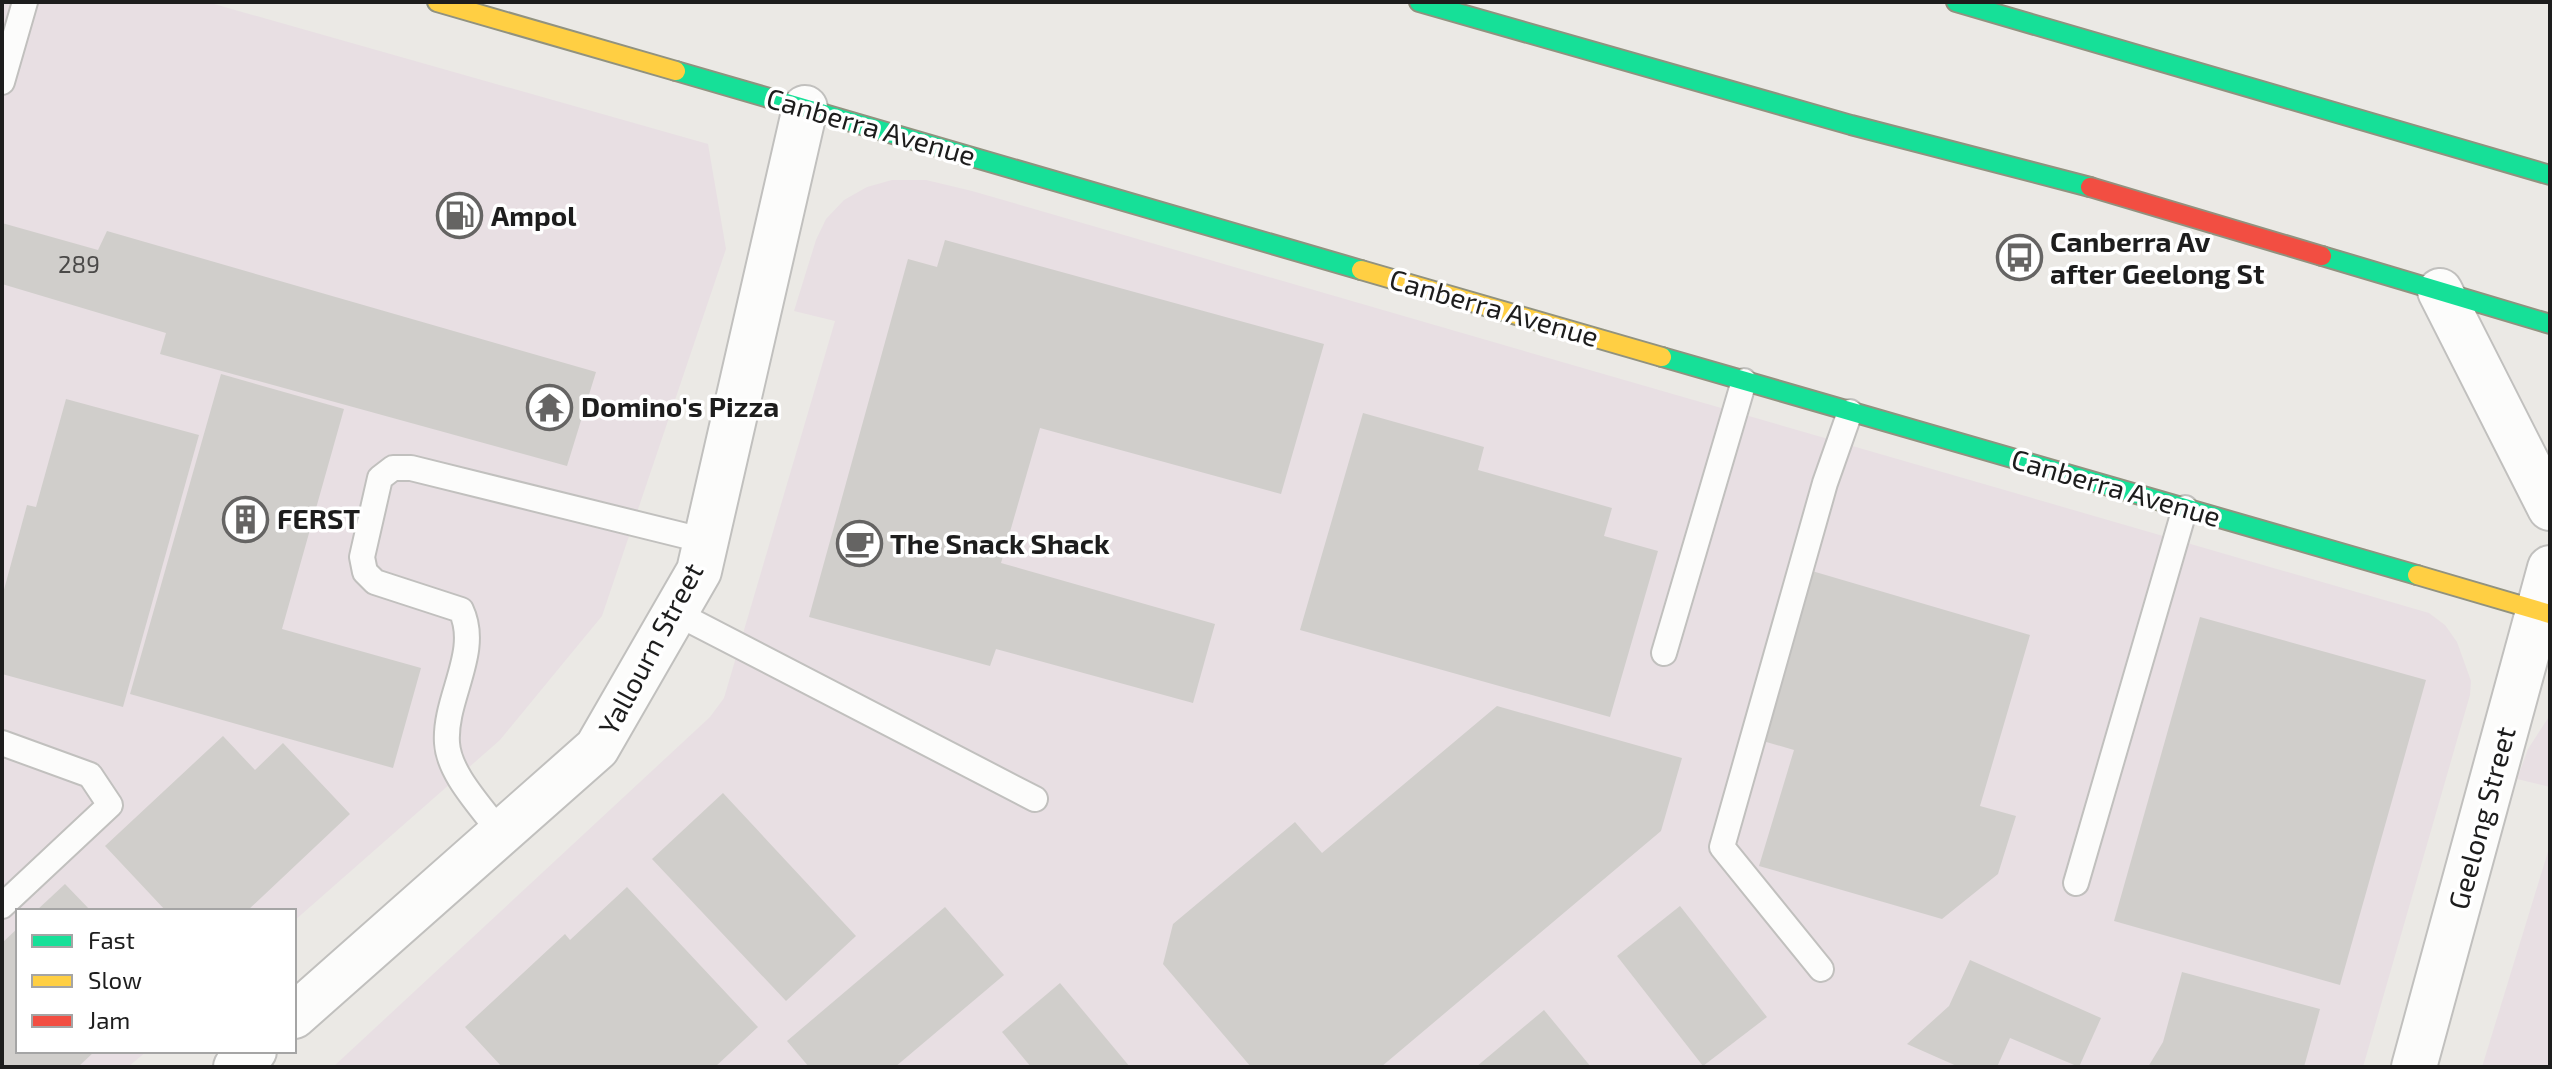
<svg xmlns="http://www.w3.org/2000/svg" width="2552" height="1069" viewBox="0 0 2552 1069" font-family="'Exo 2',sans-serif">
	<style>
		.industrial { fill: #e8dfe3 }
		.building { fill: #d0cecb }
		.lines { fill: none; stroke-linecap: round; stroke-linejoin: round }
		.lane-casing { stroke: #c1c0be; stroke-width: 28 }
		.street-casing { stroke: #c1c0be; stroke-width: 48 }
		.fast-casing { stroke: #91927f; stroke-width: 22 }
		.slow-casing { stroke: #91927f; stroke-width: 22 }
		.jam-casing { stroke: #91927f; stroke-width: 22 }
		.lane { stroke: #fcfcfb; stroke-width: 24 }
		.street { stroke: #fcfcfb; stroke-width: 44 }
		.fast { stroke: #16e098; stroke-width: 18 }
		.slow { stroke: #ffcf43; stroke-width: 18 }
		.jam { stroke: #f24e42; stroke-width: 18 }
		.labels { text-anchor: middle; stroke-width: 7; stroke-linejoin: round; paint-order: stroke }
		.number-label { font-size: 24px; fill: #4a4948 }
		.street-label { font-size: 28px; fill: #1d1d1d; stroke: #fff }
		.poi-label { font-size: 28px; font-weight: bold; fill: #1d1d1d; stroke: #fff; text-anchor: start }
	</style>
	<rect width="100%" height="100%" fill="#ebe9e5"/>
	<g class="industrial">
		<path d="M 2,2 L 207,2 L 708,144 L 726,249 L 602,616 L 500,740 L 294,921 L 294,911 L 18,911 L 18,1051 L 147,1051 L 128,1067 L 2,1067 Z"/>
		<path d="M 892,180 L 926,180 L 972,191 L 2429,613 L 2445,625 L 2457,642 L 2471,681 L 2470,695 L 2363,1067 L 333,1067 L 710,717 L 724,698 L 835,321 L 794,311 L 816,240 L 826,219 L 844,200 L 867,187 Z"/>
		<path d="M 2550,715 L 2550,787 L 2517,779 L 2528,749 Z"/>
		<path d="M 2550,845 L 2550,1067 L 2482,1067 Z"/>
	</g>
	<g class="building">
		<path d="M 2,223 L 98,250 L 107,231 L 596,372 L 567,466 L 160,354 L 166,333 L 2,284 Z"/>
		<path d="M 945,240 L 1324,344 L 1281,494 L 1040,428 L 1001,563 L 1215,624 L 1193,703 L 996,649 L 990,666 L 809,617 L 908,259 L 937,267 Z"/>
		<path d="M 221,374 L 344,409 L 282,629 L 421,668 L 393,768 L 130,694 Z"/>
		<path d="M 66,399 L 199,435 L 123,707 L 2,674 L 2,597 L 27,505 L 36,507 Z"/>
		<path d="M 1363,413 L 1484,447 L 1478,470 L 1612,508 L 1604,536 L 1658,551 L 1610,717 L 1300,630 Z"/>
		<path d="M 1812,571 L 2030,635 L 1980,806 L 2016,816 L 1998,874 L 1942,919 L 1759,866 L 1794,750 L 1763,741 Z"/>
		<path d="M 2200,617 L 2426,680 L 2340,985 L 2114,921 Z"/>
		<path d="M 1497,706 L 1682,758 L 1661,831 L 1381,1067 L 1251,1067 L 1163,964 L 1173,924 L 1295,822 L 1322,853 Z"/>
		<path d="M 223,736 L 255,770 L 283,743 L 350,814 L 247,911 L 166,911 L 105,846 Z"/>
		<path d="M 723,793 L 856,936 L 786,1001 L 652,859 Z"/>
		<path d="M 65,884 L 91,911 L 36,911 Z"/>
		<path d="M 627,887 L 758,1027 L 715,1067 L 502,1067 L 465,1027 L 565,934 L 570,940 Z"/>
		<path d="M 1680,906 L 1767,1017 L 1703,1066 L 1617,956 Z"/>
		<path d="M 945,907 L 1004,975 L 895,1067 L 809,1067 L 787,1041 Z"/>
		<path d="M 18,928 L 18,1051 L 95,1051 L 78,1067 L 2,1067 L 2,943 Z"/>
		<path d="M 1970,960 L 2101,1018 L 2079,1067 L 2010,1038 L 1997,1067 L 1959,1067 L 1907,1044 L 1949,1006 Z"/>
		<path d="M 2182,972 L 2320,1009 L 2304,1067 L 2148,1067 L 2163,1042 Z"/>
		<path d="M 1060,983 L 1130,1067 L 1031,1067 L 1002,1032 Z"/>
		<path d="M 1544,1010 L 1591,1067 L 1476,1067 Z"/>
	</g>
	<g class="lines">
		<defs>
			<g id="lane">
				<path d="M 2,82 L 25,2"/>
				<path d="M 676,613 L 1035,799"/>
				<path d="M 1664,653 L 1744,381"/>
				<path d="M 2,743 L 90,775 L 110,805 L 2,906"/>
				<path d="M 501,834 C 483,808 449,775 447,743 C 444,698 481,652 461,610 L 375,582 L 365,572 L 362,557 L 380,478 L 393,468 L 411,468 L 706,541"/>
				<path d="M 2076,883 L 2185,508"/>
				<path d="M 1821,969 L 1722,847 L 1825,483 L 1850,412"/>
			</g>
			<g id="street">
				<path d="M 2440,291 L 2550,508"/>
				<path d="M 294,1016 L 597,748 L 699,571 L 805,108"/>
				<path d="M 236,1067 L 254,1051"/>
				<path d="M 2414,1067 L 2550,568"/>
			</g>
			<g id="fast">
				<path d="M 1419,2 L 1851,125 L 2090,187"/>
				<path d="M 1956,2 L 2550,175"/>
				<path d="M 676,71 L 1361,270"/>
				<path d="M 2322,256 L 2550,324"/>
				<path d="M 1662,357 L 2417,575"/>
			</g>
			<g id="slow">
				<path d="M 437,2 L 676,71"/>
				<path d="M 1361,270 L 1662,357"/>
				<path d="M 2417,575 L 2550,614"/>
			</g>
			<path id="jam" d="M 2090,187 L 2322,256"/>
		</defs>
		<use href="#lane" class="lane-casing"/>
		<use href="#street" class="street-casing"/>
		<use href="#fast" class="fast-casing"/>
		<use href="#slow" class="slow-casing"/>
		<use href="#jam" class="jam-casing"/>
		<use href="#lane" class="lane"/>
		<use href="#street" class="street"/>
		<use href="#fast" class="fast"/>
		<use href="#slow" class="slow"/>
		<use href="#jam" class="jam"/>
	</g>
	<defs>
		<symbol id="fuel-ring" viewBox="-11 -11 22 22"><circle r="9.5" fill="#fff" stroke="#656463" stroke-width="1.5"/><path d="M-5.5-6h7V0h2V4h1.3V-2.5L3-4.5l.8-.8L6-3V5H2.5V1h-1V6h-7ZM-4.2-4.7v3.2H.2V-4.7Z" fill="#656463"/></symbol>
		<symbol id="bus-ring" viewBox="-11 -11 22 22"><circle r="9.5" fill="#fff" stroke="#656463" stroke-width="1.5"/><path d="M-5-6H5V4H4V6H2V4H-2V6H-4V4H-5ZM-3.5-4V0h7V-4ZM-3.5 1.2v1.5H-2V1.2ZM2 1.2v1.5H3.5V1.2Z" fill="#656463"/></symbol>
		<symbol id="temple-ring" viewBox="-11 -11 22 22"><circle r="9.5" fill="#fff" stroke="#656463" stroke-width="1.5"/><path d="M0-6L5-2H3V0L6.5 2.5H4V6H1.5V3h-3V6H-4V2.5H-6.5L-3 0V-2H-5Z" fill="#656463"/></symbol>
		<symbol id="building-ring" viewBox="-11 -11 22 22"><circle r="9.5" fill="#fff" stroke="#656463" stroke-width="1.5"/><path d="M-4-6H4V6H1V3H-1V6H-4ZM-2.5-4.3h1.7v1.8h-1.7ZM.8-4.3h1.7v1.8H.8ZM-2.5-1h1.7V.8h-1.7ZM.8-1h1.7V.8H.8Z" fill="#656463"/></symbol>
		<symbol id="cafe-ring" viewBox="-11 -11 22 22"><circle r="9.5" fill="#fff" stroke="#656463" stroke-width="1.5"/><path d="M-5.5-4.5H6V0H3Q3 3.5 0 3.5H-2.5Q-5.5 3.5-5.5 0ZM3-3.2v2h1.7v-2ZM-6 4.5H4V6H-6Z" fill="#656463"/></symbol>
	</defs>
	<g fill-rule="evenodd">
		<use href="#fuel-ring" x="434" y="190" width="51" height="51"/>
		<use href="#bus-ring" x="1994" y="232" width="51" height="51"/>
		<use href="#temple-ring" x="524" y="382" width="51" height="51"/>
		<use href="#building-ring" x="220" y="494" width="51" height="51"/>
		<use href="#cafe-ring" x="834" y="518" width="51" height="51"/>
	</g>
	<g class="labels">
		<g class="number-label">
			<text x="79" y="273">289</text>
		</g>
		<g class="street-label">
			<text transform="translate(871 127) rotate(16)" y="10">Canberra Avenue</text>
			<text transform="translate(1494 308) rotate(16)" y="10">Canberra Avenue</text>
			<text transform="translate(2116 488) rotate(16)" y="10">Canberra Avenue</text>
			<text transform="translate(651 649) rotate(-62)" y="10">Yallourn Street</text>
			<text transform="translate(2482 818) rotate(-75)" y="10">Geelong Street</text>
		</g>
		<g class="poi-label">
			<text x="491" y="226">Ampol</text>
			<text x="2050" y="252">Canberra Av<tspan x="2050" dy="32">after Geelong St</tspan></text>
			<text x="581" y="417">Domino's Pizza</text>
			<text x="277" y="529">FERST</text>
			<text x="890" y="554">The Snack Shack</text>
		</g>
	</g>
	<rect width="2552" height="1069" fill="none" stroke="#1d1d1d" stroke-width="8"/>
	<rect x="16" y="909" width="280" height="144" fill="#ffffff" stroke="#a5a5a5" stroke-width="2"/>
	<rect x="32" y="935" width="40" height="12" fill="#16e098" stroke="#a5a5a5" stroke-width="2"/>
	<text x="88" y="949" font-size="24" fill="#1d1d1d">Fast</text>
	<rect x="32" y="975" width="40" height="12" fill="#ffcf43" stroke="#a5a5a5" stroke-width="2"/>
	<text x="88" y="989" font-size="24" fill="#1d1d1d">Slow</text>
	<rect x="32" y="1015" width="40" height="12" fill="#f24e42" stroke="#a5a5a5" stroke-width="2"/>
	<text x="88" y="1029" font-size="24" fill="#1d1d1d">Jam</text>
</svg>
